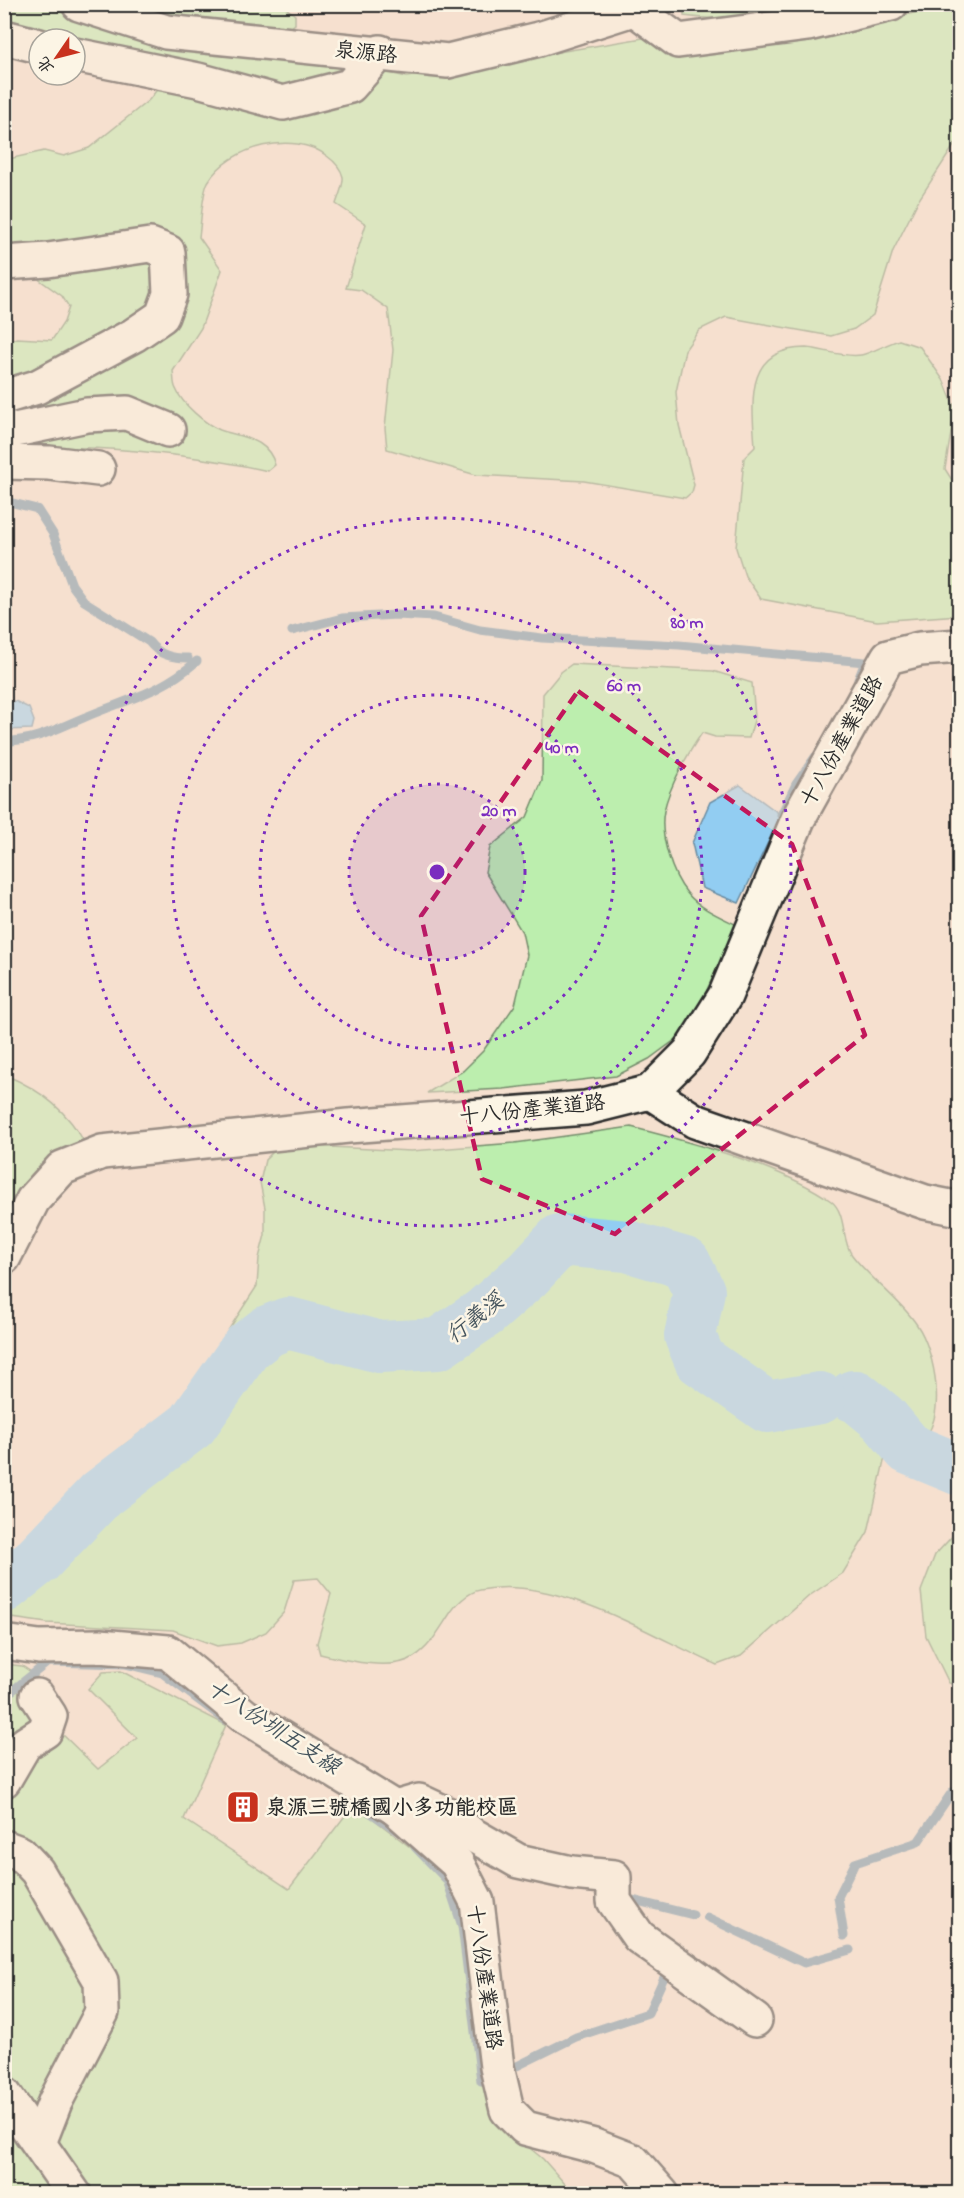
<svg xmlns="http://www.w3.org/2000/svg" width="964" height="2198" viewBox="0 0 964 2198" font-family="'Indie Flower','LXGW WenKai TC',sans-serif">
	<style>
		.green { fill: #bceeae; stroke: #748c6c; stroke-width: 1.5 }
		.water { fill: #92cdf2; stroke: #698ca2; stroke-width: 1.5 }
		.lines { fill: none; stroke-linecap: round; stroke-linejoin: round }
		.stream { stroke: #698ca2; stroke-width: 9 }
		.river { stroke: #92cdf2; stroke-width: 52 }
		.minor-casing { stroke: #2b2b2b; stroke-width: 38 }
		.minor { stroke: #fcf5e5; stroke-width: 33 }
		.marked { fill: none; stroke: #c2185b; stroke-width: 4.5; stroke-dasharray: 12 8; stroke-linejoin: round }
		.ring { fill: none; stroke: #7b2cbf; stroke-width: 3; stroke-dasharray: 3 6 }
		.labels { text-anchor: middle; stroke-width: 5; stroke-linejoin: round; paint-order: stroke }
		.street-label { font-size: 21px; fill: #2b2b2b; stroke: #fcf5e5 }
		.poi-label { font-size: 21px; font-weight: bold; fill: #2b2b2b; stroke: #fcf5e5; text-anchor: start }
		.water-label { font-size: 22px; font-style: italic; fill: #45545d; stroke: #fcf5e5 }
		.centre { fill: #7b2cbf; stroke: #fcf5e5; stroke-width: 3 }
		.ring-label { font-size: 18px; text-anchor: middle; font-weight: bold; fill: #7b2cbf; stroke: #fcf5e5; stroke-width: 5; stroke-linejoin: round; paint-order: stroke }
	</style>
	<rect width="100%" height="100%" fill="#f5e0cf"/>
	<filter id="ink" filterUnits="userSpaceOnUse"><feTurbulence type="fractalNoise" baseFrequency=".0167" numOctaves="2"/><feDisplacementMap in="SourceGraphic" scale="12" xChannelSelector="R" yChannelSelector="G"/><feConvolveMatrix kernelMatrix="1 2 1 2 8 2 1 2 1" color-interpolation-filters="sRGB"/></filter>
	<g filter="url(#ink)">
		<g class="green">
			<path d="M 5,5 L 40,5 L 145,39 L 333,61 L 407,77 L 649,37 L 826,36 L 944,5 L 959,5 L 959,138 L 918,201 L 893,251 L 873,315 L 854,329 L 831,336 L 726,317 L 699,330 L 685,350 L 676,392 L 679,425 L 694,485 L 692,492 L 685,498 L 584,481 L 476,475 L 387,449 L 385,428 L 393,350 L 388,309 L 361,290 L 346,288 L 366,224 L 336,204 C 338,197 344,185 343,177 C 341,168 334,161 327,156 C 294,130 229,146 208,182 C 202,193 201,224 199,237 L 222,270 L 201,328 L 173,371 C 174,377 173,384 176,389 C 182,404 205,424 220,430 C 243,438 268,438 275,465 L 268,471 C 210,458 151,451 91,448 C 62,447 34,450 5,447 L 5,341 L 17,338 L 52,340 L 64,322 L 69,307 L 62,296 L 5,255 L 4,160 L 44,151 L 64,156 L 89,148 L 149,100 L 163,82 L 75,43 L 75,39 L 55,39 L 5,29 Z"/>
			<path d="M 102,5 L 282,5 L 295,15 L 295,24 L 285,31 L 184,19 Z"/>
			<path d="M 684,5 L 820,5 C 782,16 723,22 684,16 Z"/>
			<path d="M 899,340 L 920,347 L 944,381 L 955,409 L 945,469 L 959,491 L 959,615 L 877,621 L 761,599 L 745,576 L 736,548 L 744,458 L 755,447 C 752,401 744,348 806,348 C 823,349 844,358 861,355 C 869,354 889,343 899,340 Z"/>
			<path d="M 572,664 L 713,671 L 752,683 L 755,717 L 749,738 L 715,737 L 702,733 C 688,753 669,787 664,811 C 659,835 672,875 687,893 C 699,908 721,917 737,925 L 705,994 L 679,1037 L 649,1059 L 616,1076 L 503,1089 L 427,1093 L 463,1071 L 483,1051 L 515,1005 L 527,955 L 522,932 L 485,872 L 490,847 L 527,817 L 542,781 L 543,694 L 561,672 Z"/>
			<path d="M 5,1075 C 40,1089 68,1111 86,1145 L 5,1226 Z"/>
			<path d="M 631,1127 C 690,1142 782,1166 831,1201 C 847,1213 841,1241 852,1255 C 871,1280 899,1298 917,1325 C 935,1351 949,1422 919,1443 C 909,1449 896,1453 885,1457 L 868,1532 L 843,1573 L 809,1596 L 741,1656 L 717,1665 C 649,1635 556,1574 480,1590 C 468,1592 455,1605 449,1615 C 439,1630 430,1647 414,1657 C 391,1672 345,1660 320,1654 L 317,1643 L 331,1594 L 318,1578 L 294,1580 L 284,1612 L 266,1632 L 241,1643 L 217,1646 L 173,1630 L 47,1623 L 5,1617 L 5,1566 L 15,1561 L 124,1445 L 181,1403 L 257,1286 L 259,1258 L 265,1235 L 265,1208 L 260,1182 L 265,1160 L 275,1150 L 289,1145 L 411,1151 L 515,1143 Z"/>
			<path d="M 959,1529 L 959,1687 L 949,1683 L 926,1636 L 921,1591 L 935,1555 Z"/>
			<path d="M 5,1664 L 22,1666 L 37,1676 L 21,1694 L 98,1769 L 137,1738 L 88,1689 L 103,1672 L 121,1671 L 226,1725 L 184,1819 L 289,1889 L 354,1804 L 423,1857 L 454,1891 L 469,1927 L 519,2139 L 543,2159 L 573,2193 L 89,2193 L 5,2074 Z"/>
			<path d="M 5,2105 L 65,2193 L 5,2193 Z"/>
		</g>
		<g class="water">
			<path d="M 15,701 L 29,708 L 34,721 L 32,729 L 5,730 L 5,703 Z"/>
			<path d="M 740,785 L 781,815 L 739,903 L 702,888 L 692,843 L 710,802 Z"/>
		</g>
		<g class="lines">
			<g class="stream">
				<path d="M 13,503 L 37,509 L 53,534 L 72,585 L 84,601 L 149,642 C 159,655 171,658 188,658"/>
				<path d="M 292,631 L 342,618 L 397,615 L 434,617 L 480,630 L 542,638 L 679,645 L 865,662 L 858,680"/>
				<path d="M 4,742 C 40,739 51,731 83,718 C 127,699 159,694 197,661"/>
				<path d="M 781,815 L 796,784 L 815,757"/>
				<path d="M 4,1691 L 13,1690 L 48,1662 L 125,1664 L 162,1673 L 225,1720"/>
				<path d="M 353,1801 L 401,1833"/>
				<path d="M 415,1847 L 447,1880 L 462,1926 L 481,2081"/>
				<path d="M 633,1900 L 693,1915"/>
				<path d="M 707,1917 L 804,1963 L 850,1950"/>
				<path d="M 844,1936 L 838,1897 L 855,1863 L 918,1842 L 952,1792 L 960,1791"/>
				<path d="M 517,2066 L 576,2037 L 648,2013 L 666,1973 L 661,1968"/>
			</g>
			<g class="river">
				<path d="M 853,1396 L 856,1396 L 883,1418 L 909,1449 L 960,1470"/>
				<path d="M 4,1587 L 38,1560 L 101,1494 L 192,1425 L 247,1347 L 268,1331 L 288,1323 L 380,1347 L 438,1344 L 484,1313 L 528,1274 L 560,1240 L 627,1246 L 685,1263 L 699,1291 L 690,1336 L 700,1360 L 767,1407 L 820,1398"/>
			</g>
			<defs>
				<g id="minor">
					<path d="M 79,4 L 166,32 L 448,61 L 539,39 L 649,4"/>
					<path d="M 636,10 L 678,41 L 808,24 L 891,4"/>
					<path d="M 4,37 L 39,46"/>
					<path d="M 75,55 L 198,80 L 283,103 L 350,86 L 380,52"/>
					<path d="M 4,263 L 48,260 L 150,245 L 168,252 L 170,294 L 162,316 L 134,335 L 37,387 L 4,397"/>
					<path d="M 4,427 L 15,430 L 87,415 L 127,413 L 168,430"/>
					<path d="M 4,462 L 49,463 L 98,469"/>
					<path d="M 650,1092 L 695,1121 L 925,1202 L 960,1209"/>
					<path d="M 4,1257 L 33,1200 L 62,1168 L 102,1152 L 348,1126 L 586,1108 L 650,1092 L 689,1053 L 725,996 L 798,819 L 888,657 L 920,649 L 960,646"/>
					<path d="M 4,1642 L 39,1647 L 100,1646 L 168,1652 L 245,1716 L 395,1808 L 457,1863 L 477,1902 L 497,2067 L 507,2110 L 525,2128 L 594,2146 L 633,2161 L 662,2194"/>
					<path d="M 4,1780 L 25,1744 L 45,1731 L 50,1716 L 37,1696"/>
					<path d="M 395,1808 L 419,1801 L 449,1815 L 471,1834 L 518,1861 L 572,1873 L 614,1877 L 614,1901 L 639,1937 L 755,2020"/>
					<path d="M 4,1847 L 20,1853 L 37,1871 L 101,1981 L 102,2012 L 55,2102 L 39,2143"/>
					<path d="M 4,2094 L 74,2194"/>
				</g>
			</defs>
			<use href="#minor" class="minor-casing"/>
			<use href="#minor" class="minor"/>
		</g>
	</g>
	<path d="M0 0H964V2198H0ZM 578,691 L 792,844 L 865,1035 L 615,1234 L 482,1179 L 421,916 Z" fill="#f5e0cf" fill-opacity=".55" fill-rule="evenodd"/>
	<path class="marked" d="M 578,691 L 792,844 L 865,1035 L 615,1234 L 482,1179 L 421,916 Z"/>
	<circle cx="437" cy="872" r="88" fill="#7b2cbf" fill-opacity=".12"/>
	<g class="ring">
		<circle cx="437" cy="872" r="88"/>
		<circle cx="437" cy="872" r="177"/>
		<circle cx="437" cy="872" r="265"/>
		<circle cx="437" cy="872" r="354"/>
	</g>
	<defs>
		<symbol id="building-square" viewBox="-11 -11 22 22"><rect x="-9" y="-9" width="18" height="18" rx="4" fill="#c8321e" stroke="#fcf5e5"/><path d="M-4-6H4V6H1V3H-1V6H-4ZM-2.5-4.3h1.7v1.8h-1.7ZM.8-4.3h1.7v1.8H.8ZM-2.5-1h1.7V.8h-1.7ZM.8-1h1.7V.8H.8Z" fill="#fff"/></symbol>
	</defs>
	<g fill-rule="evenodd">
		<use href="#building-square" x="224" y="1788" width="38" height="38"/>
	</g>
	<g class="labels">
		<g class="street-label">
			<text transform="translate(366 52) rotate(6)" y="7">泉源路</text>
			<text transform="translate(841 741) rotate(-61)" y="7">十八份產業道路</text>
			<text transform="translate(532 1109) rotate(-6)" y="7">十八份產業道路</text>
			<text transform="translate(485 1977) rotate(82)" y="7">十八份產業道路</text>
		</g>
		<g class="poi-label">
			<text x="266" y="1814">泉源三號橋國小多功能校區</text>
		</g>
		<g class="water-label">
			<text transform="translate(474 1317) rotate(-38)" y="8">行義溪</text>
			<text transform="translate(274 1726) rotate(33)" y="8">十八份圳五支線</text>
		</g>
	</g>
	<circle cx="437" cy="872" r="9" class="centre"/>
	<g class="ring-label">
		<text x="687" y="628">80 m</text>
		<text x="624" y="691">60 m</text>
		<text x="562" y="753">40 m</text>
		<text x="499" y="816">20 m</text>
	</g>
	<rect width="964" height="2198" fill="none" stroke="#fcf5e5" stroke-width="24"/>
	<rect x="12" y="12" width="940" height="2174" fill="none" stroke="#2b2b2b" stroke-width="2" filter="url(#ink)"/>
	<g transform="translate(57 57) rotate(235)"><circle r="28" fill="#fcf5e5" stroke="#a8a49b" stroke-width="1.5"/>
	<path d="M0-4.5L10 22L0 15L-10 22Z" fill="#c8321e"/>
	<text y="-9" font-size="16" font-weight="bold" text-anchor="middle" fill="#2b2b2b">北</text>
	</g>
</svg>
